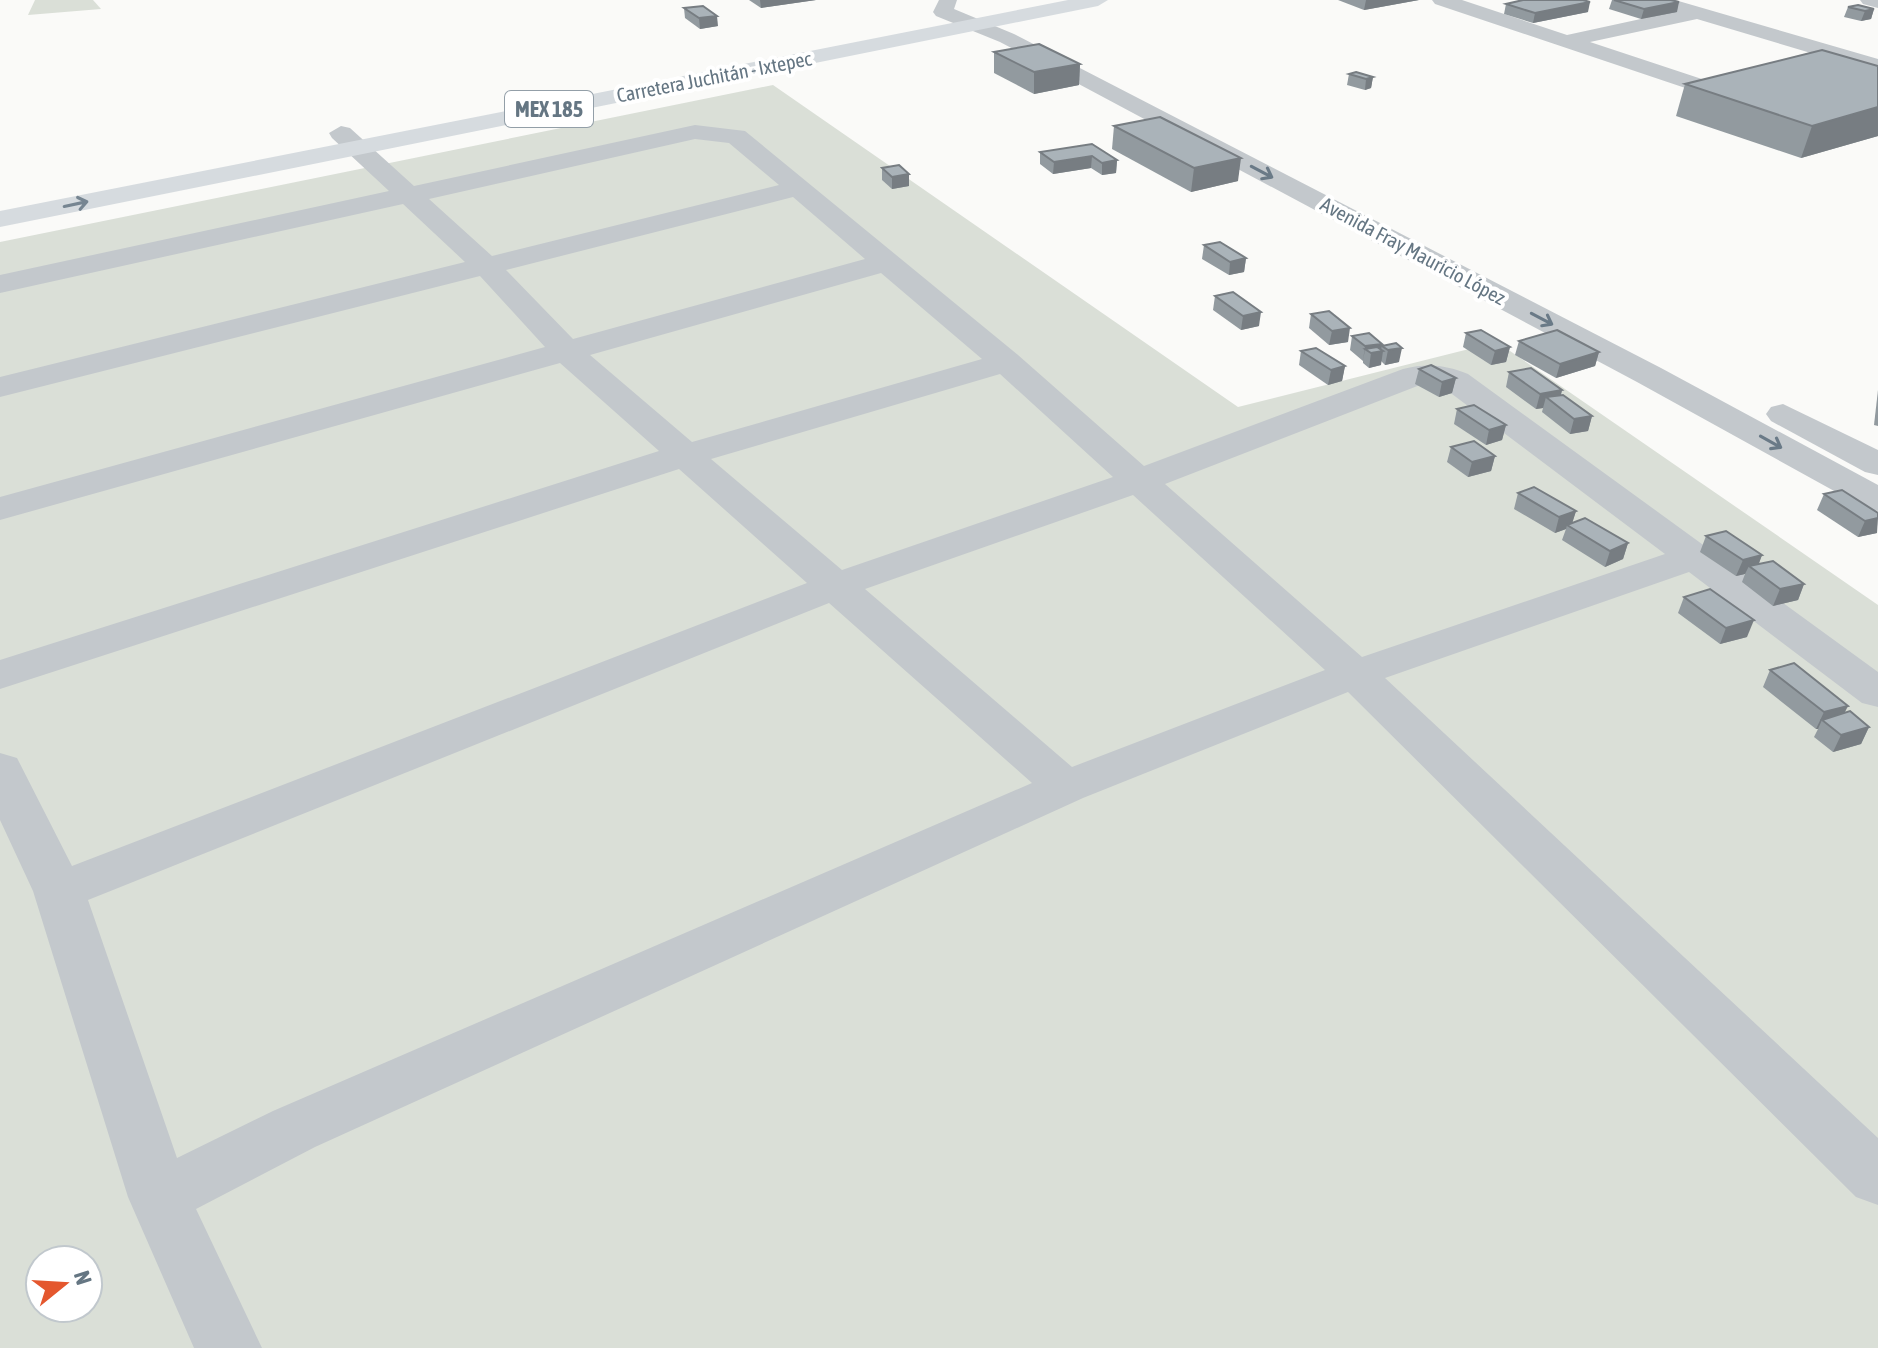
<svg xmlns="http://www.w3.org/2000/svg" width="1878" height="1348" viewBox="0 0 1878 1348" font-family="'Asap Condensed',sans-serif">
	<style>
		.green { fill: #dadfd7; fill-rule: evenodd }
		.lines { fill: none; stroke-linecap: round; stroke-linejoin: round }
		.minor { fill: #c3c8cc; fill-rule: evenodd }
		.tertiary { fill: #c3c8cc; fill-rule: evenodd }
		.primary { fill: #d6dbdf; fill-rule: evenodd }
		.wall { fill: #929a9f }
		.shaded-wall { fill: #777d82 }
		.building { fill: #aab3b9; stroke: #777d82; stroke-width: 2 }
		.oneway { stroke: #6a7a87 }
		.oneway2 { stroke: #768591 }
		.labels { text-anchor: middle; stroke-width: 8; stroke-linejoin: round; paint-order: stroke }
		.far-street-label { font-size: 20px; fill: #657683; stroke: #fff }
		.shield { fill: #fff; stroke: #939fa8; stroke-width: 2 }
		.shield-label { font-size: 22px; font-weight: bold; fill: #657683 }
	</style>
	<rect width="100%" height="100%" fill="#fafaf8"/>
	<g class="green">
		<path d="M 35,0 L 93,0 L 101,9 L 28,15 Z"/>
		<path d="M 773,85 L 1238,407 L 1497,342 L 1878,605 L 1878,1348 L 0,1348 L 0,242 ZM 40,1260 L 88,1260 L 88,1308 L 40,1308 Z"/>
	</g>
	<g class="lines">
		<g class="minor">
			<path d="M 1432,0 L 1462,0 L 1567,35 L 1673,12 L 1644,0 L 1675,0 L 1878,59 L 1878,73 L 1697,19 L 1590,42 L 1732,89 L 1735,94 L 1732,99 L 1724,101 L 1435,4 Z"/>
			<path d="M 1860,0 L 1878,0 L 1878,8 L 1863,4 Z"/>
			<path d="M 695,125 L 745,131 L 1018,355 L 1144,466 L 1403,369 C 1428,363 1445,365 1468,374 L 1878,672 L 1878,707 L 1862,703 L 1689,572 L 1385,678 L 1878,1138 L 1878,1205 L 1856,1197 L 1348,692 L 1083,798 L 315,1147 L 196,1209 L 262,1348 L 194,1348 L 128,1197 L 33,891 L 0,820 L 0,753 L 17,758 L 72,866 L 807,583 L 679,469 L 0,689 L 0,660 L 659,451 L 560,363 L 0,520 L 0,497 L 545,347 L 480,276 L 0,397 L 0,377 L 465,262 L 403,204 L 0,293 L 0,275 L 389,191 L 332,138 L 329,133 L 341,126 L 350,128 L 414,186 ZM 695,139 L 729,143 L 779,185 L 492,256 L 429,199 ZM 793,197 L 865,259 L 573,339 L 506,270 ZM 881,273 L 982,359 L 692,442 L 590,355 ZM 1000,374 L 1113,477 L 842,570 L 711,459 ZM 1434,384 L 1444,388 L 1665,554 L 1362,657 L 1165,484 L 1420,385 ZM 1133,495 L 1325,670 L 1072,767 L 865,589 ZM 829,603 L 1032,783 L 273,1111 L 177,1158 L 88,900 Z"/>
		</g>
		<g class="tertiary">
			<path d="M 939,0 L 957,0 L 954,9 L 1014,34 L 1661,368 L 1878,485 L 1878,511 L 1865,508 L 1637,382 L 1000,42 L 936,16 L 933,12 Z"/>
			<path d="M 1783,404 L 1878,450 L 1878,475 L 1865,472 L 1771,421 L 1766,414 L 1771,407 Z"/>
		</g>
		<path class="primary" d="M 1068,0 L 1108,0 L 1098,6 L 0,227 L 0,211 Z"/>
	</g>
	<g class="wall">
		<path d="M 749,0 L 816,0 L 761,8 Z"/>
		<path d="M 1338,0 L 1419,0 L 1364,10 Z"/>
		<path d="M 1523,0 L 1586,0 L 1584,0 L 1588,12 L 1533,23 L 1504,14 L 1506,4 Z"/>
		<path d="M 1612,0 L 1671,0 L 1677,12 L 1641,19 L 1609,9 Z"/>
		<path d="M 1848,7 L 1874,9 L 1871,19 L 1861,21 L 1844,17 Z"/>
		<path d="M 684,8 L 718,26 L 700,29 L 685,18 Z"/>
		<path d="M 994,52 L 1080,64 L 1079,85 L 1034,94 L 994,73 Z"/>
		<path d="M 1878,66 L 1878,136 L 1801,158 L 1676,116 L 1685,84 Z"/>
		<path d="M 1349,74 L 1373,77 L 1371,88 L 1365,90 L 1347,85 Z"/>
		<path d="M 1114,126 L 1238,181 L 1191,192 L 1112,149 Z"/>
		<path d="M 1092,144 L 1117,160 L 1116,173 L 1102,175 L 1091,168 L 1053,174 L 1040,164 L 1040,152 Z"/>
		<path d="M 882,168 L 909,174 L 909,186 L 892,189 L 882,180 Z"/>
		<path d="M 1204,245 L 1246,258 L 1244,272 L 1229,275 L 1202,259 Z"/>
		<path d="M 1215,296 L 1259,326 L 1241,330 L 1213,310 Z"/>
		<path d="M 1311,314 L 1348,342 L 1329,345 L 1309,328 Z"/>
		<path d="M 1466,333 L 1510,347 L 1506,362 L 1491,365 L 1463,347 Z"/>
		<path d="M 1352,336 L 1382,344 L 1382,350 L 1382,346 L 1396,343 L 1399,362 L 1385,365 L 1381,361 L 1381,365 L 1369,368 L 1363,363 L 1363,361 L 1350,350 Z"/>
		<path d="M 1519,341 L 1599,352 L 1595,366 L 1556,378 L 1515,355 Z"/>
		<path d="M 1301,351 L 1345,366 L 1342,381 L 1328,385 L 1299,365 Z"/>
		<path d="M 1419,369 L 1456,378 L 1452,393 L 1439,397 L 1415,384 Z"/>
		<path d="M 1509,372 L 1562,390 L 1561,395 L 1592,416 L 1588,431 L 1570,434 L 1542,412 L 1543,408 L 1536,409 L 1506,387 Z"/>
		<path d="M 1878,390 L 1878,426 L 1874,425 Z"/>
		<path d="M 1457,409 L 1506,425 L 1502,440 L 1486,445 L 1454,424 Z"/>
		<path d="M 1451,447 L 1495,456 L 1491,471 L 1468,477 L 1447,462 Z"/>
		<path d="M 1842,490 L 1877,533 L 1858,537 L 1817,510 L 1824,494 Z"/>
		<path d="M 1518,493 L 1576,511 L 1572,523 L 1628,543 L 1623,559 L 1605,567 L 1562,540 L 1566,529 L 1555,533 L 1514,509 Z"/>
		<path d="M 1706,536 L 1762,555 L 1759,563 L 1804,584 L 1798,600 L 1773,606 L 1742,582 L 1745,574 L 1736,576 L 1700,552 Z"/>
		<path d="M 1684,597 L 1747,637 L 1720,644 L 1678,613 Z"/>
		<path d="M 1770,670 L 1869,727 L 1861,744 L 1833,752 L 1814,737 L 1818,729 L 1816,729 L 1763,687 Z"/>
	</g>
	<g class="shaded-wall">
		<path d="M 760,0 L 816,0 L 761,8 Z"/>
		<path d="M 1366,0 L 1419,0 L 1364,10 Z"/>
		<path d="M 1590,2 L 1588,12 L 1533,23 L 1535,13 Z"/>
		<path d="M 1679,2 L 1677,12 L 1641,19 L 1644,9 Z"/>
		<path d="M 1874,9 L 1871,19 L 1861,21 L 1865,11 Z"/>
		<path d="M 717,16 L 718,26 L 700,29 L 699,18 Z"/>
		<path d="M 1080,64 L 1079,85 L 1034,94 L 1034,72 Z"/>
		<path d="M 1373,77 L 1371,88 L 1365,90 L 1366,79 Z"/>
		<path d="M 1878,107 L 1878,136 L 1801,158 L 1812,126 Z"/>
		<path d="M 1092,156 L 1091,168 L 1053,174 L 1054,162 Z"/>
		<path d="M 1241,158 L 1238,181 L 1191,192 L 1194,168 Z"/>
		<path d="M 1117,160 L 1116,173 L 1102,175 L 1102,163 Z"/>
		<path d="M 909,174 L 909,186 L 892,189 L 892,177 Z"/>
		<path d="M 1246,258 L 1244,272 L 1229,275 L 1230,262 Z"/>
		<path d="M 1261,312 L 1259,326 L 1241,330 L 1243,316 Z"/>
		<path d="M 1350,328 L 1348,342 L 1329,345 L 1332,331 Z"/>
		<path d="M 1382,344 L 1381,351 L 1383,351 L 1381,365 L 1369,368 L 1371,353 L 1365,349 L 1363,361 L 1365,346 Z"/>
		<path d="M 1510,347 L 1506,362 L 1491,365 L 1495,351 Z"/>
		<path d="M 1402,348 L 1399,362 L 1385,365 L 1388,350 Z"/>
		<path d="M 1599,352 L 1595,366 L 1556,378 L 1560,364 Z"/>
		<path d="M 1345,366 L 1342,381 L 1328,385 L 1331,370 Z"/>
		<path d="M 1456,378 L 1452,393 L 1439,397 L 1442,382 Z"/>
		<path d="M 1562,390 L 1558,405 L 1546,397 L 1543,408 L 1536,409 L 1540,394 Z"/>
		<path d="M 1592,416 L 1588,431 L 1570,434 L 1574,419 Z"/>
		<path d="M 1506,425 L 1502,440 L 1486,445 L 1489,430 Z"/>
		<path d="M 1495,456 L 1491,471 L 1468,477 L 1472,462 Z"/>
		<path d="M 1576,511 L 1571,527 L 1567,525 L 1566,529 L 1555,533 L 1559,517 Z"/>
		<path d="M 1878,518 L 1877,533 L 1858,537 L 1865,521 Z"/>
		<path d="M 1628,543 L 1623,559 L 1605,567 L 1610,551 Z"/>
		<path d="M 1762,555 L 1756,571 L 1749,566 L 1745,574 L 1736,576 L 1743,560 Z"/>
		<path d="M 1804,584 L 1798,600 L 1773,606 L 1780,589 Z"/>
		<path d="M 1754,620 L 1747,637 L 1720,644 L 1726,628 Z"/>
		<path d="M 1848,706 L 1840,722 L 1822,720 L 1818,729 L 1816,729 L 1824,712 Z"/>
		<path d="M 1869,727 L 1861,744 L 1833,752 L 1841,735 Z"/>
	</g>
	<g class="building">
		<path d="M 1523,0 L 1583,0 L 1590,2 L 1535,13 L 1506,4 Z"/>
		<path d="M 1614,0 L 1671,0 L 1679,2 L 1644,9 Z"/>
		<path d="M 1858,5 L 1874,9 L 1865,11 L 1848,7 Z"/>
		<path d="M 703,6 L 717,16 L 699,18 L 684,8 Z"/>
		<path d="M 1039,44 L 1080,64 L 1034,72 L 994,52 Z"/>
		<path d="M 1822,50 L 1878,66 L 1878,107 L 1812,126 L 1685,84 Z"/>
		<path d="M 1356,72 L 1373,77 L 1366,79 L 1349,74 Z"/>
		<path d="M 1160,117 L 1241,158 L 1194,168 L 1114,126 Z"/>
		<path d="M 1092,144 L 1117,160 L 1102,163 L 1092,156 L 1054,162 L 1040,152 Z"/>
		<path d="M 899,165 L 909,174 L 892,177 L 882,168 Z"/>
		<path d="M 1220,242 L 1246,258 L 1230,262 L 1204,245 Z"/>
		<path d="M 1233,292 L 1261,312 L 1243,316 L 1215,296 Z"/>
		<path d="M 1329,311 L 1350,328 L 1332,331 L 1311,314 Z"/>
		<path d="M 1481,330 L 1510,347 L 1495,351 L 1466,333 Z"/>
		<path d="M 1557,330 L 1599,352 L 1560,364 L 1519,341 Z"/>
		<path d="M 1369,333 L 1382,344 L 1365,346 L 1352,336 Z"/>
		<path d="M 1396,343 L 1402,348 L 1388,350 L 1382,346 Z"/>
		<path d="M 1377,347 L 1383,351 L 1371,353 L 1365,349 Z"/>
		<path d="M 1316,348 L 1345,366 L 1331,370 L 1301,351 Z"/>
		<path d="M 1431,365 L 1456,378 L 1442,382 L 1419,369 Z"/>
		<path d="M 1531,368 L 1562,390 L 1540,394 L 1509,372 Z"/>
		<path d="M 1563,395 L 1592,416 L 1574,419 L 1546,397 Z"/>
		<path d="M 1474,405 L 1506,425 L 1489,430 L 1457,409 Z"/>
		<path d="M 1474,441 L 1495,456 L 1472,462 L 1451,447 Z"/>
		<path d="M 1534,487 L 1576,511 L 1559,517 L 1518,493 Z"/>
		<path d="M 1842,490 L 1878,513 L 1878,518 L 1865,521 L 1824,494 Z"/>
		<path d="M 1585,518 L 1628,543 L 1610,551 L 1567,525 Z"/>
		<path d="M 1726,531 L 1762,555 L 1743,560 L 1706,536 Z"/>
		<path d="M 1773,561 L 1804,584 L 1780,589 L 1749,566 Z"/>
		<path d="M 1710,589 L 1754,620 L 1726,628 L 1684,597 Z"/>
		<path d="M 1794,663 L 1848,706 L 1824,712 L 1770,670 Z"/>
		<path d="M 1850,711 L 1869,727 L 1841,735 L 1822,720 Z"/>
	</g>
	<defs><path id="oneway-shaft" d="M-6 0H5M1.5-3L5.5 0L1.5 3" fill="none" stroke-width="1.6" stroke-linecap="round" stroke-linejoin="round" transform="scale(2)"/></defs>
	<g class="oneway">
		<use href="#oneway-shaft" transform="translate(1262 172) rotate(28)"/>
		<use href="#oneway-shaft" transform="translate(1542 319) rotate(28)"/>
		<use href="#oneway-shaft" transform="translate(1771 442) rotate(29)"/>
	</g>
	<use class="oneway2" href="#oneway-shaft" transform="translate(76 204) rotate(-12)"/>
	<g class="labels">
		<g class="far-street-label">
			<text transform="translate(714 77) rotate(-11)" y="7">Carretera Juchitán - Ixtepec</text>
			<text transform="translate(1413 251) rotate(28)" y="7">Avenida Fray Mauricio López</text>
		</g>
		<rect class="shield" x="505" y="91" width="88" height="36" rx="6"/>
		<g class="shield-label">
			<text x="549" y="117">MEX 185</text>
		</g>
	</g>
	<g transform="translate(64 1284) rotate(72)"><circle r="38" fill="#ffffff" stroke="#c1c8cd" stroke-width="2"/>
	<path d="M0-6L14 30L0 20L-14 30Z" fill="#e4572e"/>
	<text y="-12" font-size="22" font-weight="bold" text-anchor="middle" fill="#657683">N</text>
	</g>
</svg>
